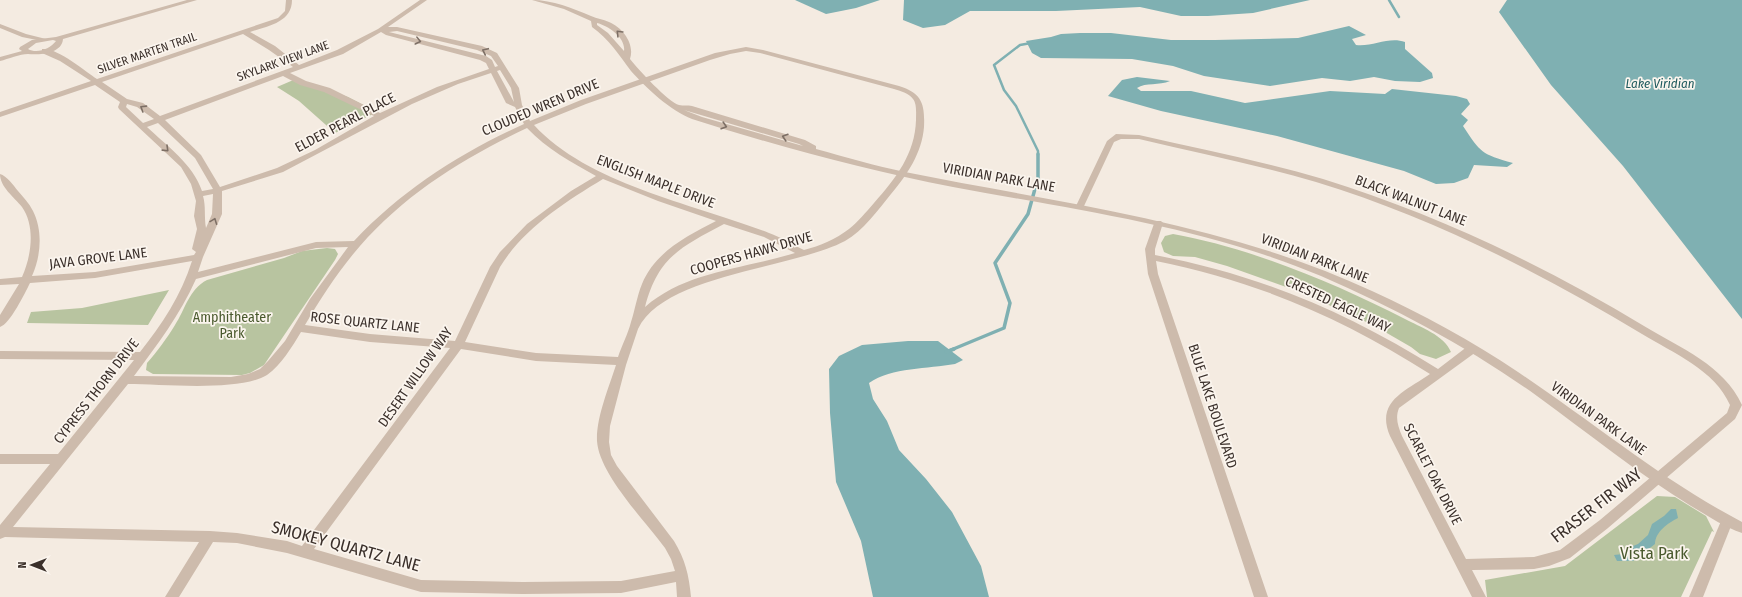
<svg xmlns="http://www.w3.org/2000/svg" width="1742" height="597" viewBox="0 0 1742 597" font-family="'Fira Sans Condensed',sans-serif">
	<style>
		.green { fill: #b8c4a0 }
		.water { fill: #7fb0b2 }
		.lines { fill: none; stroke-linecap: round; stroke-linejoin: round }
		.stream-far2 { stroke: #7fb0b2; stroke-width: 2.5 }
		.stream-far1 { stroke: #7fb0b2; stroke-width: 3.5 }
		.stream { stroke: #7fb0b2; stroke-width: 4 }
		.minor { fill: #cdbbac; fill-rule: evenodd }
		.tertiary { fill: #cdbbac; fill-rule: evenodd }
		.oneway { stroke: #7d6f65 }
		.labels { text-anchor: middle; stroke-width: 3.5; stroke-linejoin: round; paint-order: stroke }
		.far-street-label { font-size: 12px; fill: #3b302b; stroke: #fbf5ee }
		.far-water-label { font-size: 13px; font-style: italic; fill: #1f5a5e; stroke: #fbf5ee }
		.street-label { font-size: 14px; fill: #3b302b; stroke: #fbf5ee }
		.park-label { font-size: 14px; fill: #4a5a2e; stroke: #fbf5ee }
		.near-street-label { font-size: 17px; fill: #3b302b; stroke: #fbf5ee }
		.near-park-label { font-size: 17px; fill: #4a5a2e; stroke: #fbf5ee }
	</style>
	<rect width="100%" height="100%" fill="#f4ebe1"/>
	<g class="green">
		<path d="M 298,78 L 304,82 L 348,97 L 377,112 L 335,133 L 299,101 L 277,87 Z"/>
		<path d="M 1173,234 C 1251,248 1335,283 1405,319 C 1420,327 1444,335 1451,352 L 1436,359 L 1420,354 L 1411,347 L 1373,325 L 1300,292 L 1227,266 L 1195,257 L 1173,256 L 1164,252 L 1161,243 L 1165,236 Z"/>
		<path d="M 327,248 L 335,249 L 338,254 L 335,260 L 264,365 L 250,373 L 242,375 L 153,374 L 146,370 L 147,363 C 157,352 167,338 175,325 C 185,310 189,289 207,280 L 284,258 L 302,251 Z"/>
		<path d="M 169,290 L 148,325 L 27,323 L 31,312 L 82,308 Z"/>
		<path d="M 1657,496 L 1675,497 L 1706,516 L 1714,532 L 1712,531 L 1681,597 L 1487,597 L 1485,580 L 1565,566 Z"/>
	</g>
	<g class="water">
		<path d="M 795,0 L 880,0 L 856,8 L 826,14 Z"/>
		<path d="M 904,0 L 1310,0 L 1253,13 L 1208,16 L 1181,16 L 1140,7 L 1056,11 L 970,11 L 945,25 L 923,28 L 903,20 Z"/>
		<path d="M 1507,0 L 1742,0 L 1742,319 L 1623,166 L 1551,85 L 1499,12 Z"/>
		<path d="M 1349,26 L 1366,35 L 1352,39 L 1356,45 C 1373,47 1389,36 1405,42 L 1405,49 L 1432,73 L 1433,78 L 1420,82 L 1395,81 L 1374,77 L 1350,81 L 1322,78 L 1270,86 L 1204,76 L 1173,66 L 1132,59 L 1041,58 L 1032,53 L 1026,41 L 1051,37 L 1061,34 L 1080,33 L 1111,33 L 1171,40 L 1215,40 L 1298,38 Z"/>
		<path d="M 1137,77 L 1170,81 C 1159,86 1146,82 1137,88 L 1141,91 L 1191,91 L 1245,103 L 1330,91 L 1385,94 L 1392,89 L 1456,96 L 1467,99 L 1470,104 L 1461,114 L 1468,120 L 1463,126 C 1481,153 1481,154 1513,163 L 1507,167 L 1474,165 L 1468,178 L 1454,183 L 1436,184 L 1404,171 L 1277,136 L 1161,111 L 1108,96 L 1122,80 Z"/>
		<path d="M 908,341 L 938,341 L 963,360 L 955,364 C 928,369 892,367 869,383 L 873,399 L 887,421 L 899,450 L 926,479 L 952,512 L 981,566 L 989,597 L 873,597 L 861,541 L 836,482 L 830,413 L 829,369 L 839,356 L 862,345 Z"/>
		<path d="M 1671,509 L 1676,509 L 1678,518 C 1668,523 1655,532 1655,544 L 1633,561 L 1617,561 L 1614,555 L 1623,554 L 1633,546 L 1638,544 L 1648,535 L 1652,524 L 1664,516 Z"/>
	</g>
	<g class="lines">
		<g class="stream-far2">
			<path d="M 1389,0 L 1399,17"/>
			<path d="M 1031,43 L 1020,45 L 994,65 L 1004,90 L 1016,106 L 1038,151 L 1038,155"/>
		</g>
		<path class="stream-far1" d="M 951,350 L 1004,328 L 1010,303 L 995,263 L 1028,214 L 1038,178 L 1038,154"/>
		<path class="stream" d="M 946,352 L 954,349"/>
		<g class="minor">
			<path d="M 286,0 L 292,0 C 292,23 267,26 250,32 L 275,46 L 299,65 L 337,50 L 378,29 L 420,0 L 427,0 L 388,27 L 397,27 L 482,46 L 497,53 L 519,88 L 522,105 L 530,121 L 581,100 L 715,53 L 746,47 L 763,50 L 899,86 C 922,93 925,104 924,127 C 922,153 907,175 891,194 C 878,210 863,231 845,241 C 792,269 664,274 638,329 L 626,365 L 610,426 L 609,442 L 611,455 L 617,466 L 674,541 C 685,559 689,575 691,597 L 677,597 L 676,582 L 621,593 L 523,594 L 421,592 L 287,553 L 237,543 L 213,542 L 179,597 L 165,597 L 199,542 L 5,537 L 0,539 L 0,525 L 50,464 L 0,464 L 0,454 L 58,454 L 134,360 L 0,359 L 0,351 L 140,352 C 162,324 181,296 192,261 L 95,278 L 30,283 C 25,293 10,324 0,327 L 0,315 L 19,284 L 0,285 L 0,279 L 22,277 C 31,257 36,227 22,207 C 14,197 0,187 0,174 C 7,176 13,185 18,191 C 23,197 29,203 33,211 C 43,231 41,256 32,276 L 95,272 L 194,255 L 196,252 L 192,249 L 197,229 L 194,216 L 196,201 L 191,184 L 181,167 L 119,109 L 118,107 L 120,102 L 95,85 L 0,117 L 0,112 L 91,81 L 60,61 L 42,53 L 42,49 C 57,47 85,71 97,79 L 278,18 L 285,11 ZM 397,31 L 477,50 L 491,56 L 498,66 L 495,67 L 492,60 L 486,56 L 389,32 ZM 381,32 L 386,35 L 480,60 L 486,63 L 489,69 L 437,87 L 380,113 L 330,88 L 306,81 L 290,73 L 343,54 ZM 243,34 L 269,50 L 293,67 L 160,116 L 143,103 L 127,99 L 102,82 ZM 746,51 L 760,53 L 894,89 C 900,91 909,93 913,99 C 917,104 916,113 916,120 C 915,154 896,178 874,203 C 866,212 858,222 849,229 C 836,239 820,246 804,250 C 793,245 781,237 769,233 C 695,204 589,185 534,125 L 586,104 L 710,60 L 730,54 ZM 500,70 L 511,88 L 514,102 L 497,71 ZM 491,73 L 506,103 L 515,107 L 524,124 C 460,153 402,190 354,241 L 316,242 L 198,272 L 203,257 L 222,214 L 222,191 L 283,172 L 412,104 L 458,84 ZM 283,76 L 300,85 L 324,92 L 374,116 L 315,150 L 277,168 L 220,187 L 201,155 L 165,120 ZM 127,104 L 137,107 L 154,119 L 143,123 L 126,107 ZM 158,123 L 195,158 L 213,189 L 202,191 C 193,164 167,146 147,127 ZM 527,128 C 547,149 571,162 596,176 L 571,191 L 527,224 L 500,252 L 490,267 L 455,341 L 370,334 L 305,325 C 321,298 339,270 360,246 C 405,194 465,157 527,128 ZM 603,179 L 658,201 L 716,221 C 687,236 655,252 642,284 C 637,296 635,310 631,322 C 628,334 622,345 618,357 L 536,353 L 465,342 L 500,267 C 523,229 565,202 603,179 ZM 213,194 L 212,214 L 206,228 C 204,217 206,206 203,196 ZM 724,224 L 764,237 L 795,253 C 744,269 686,271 645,307 C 658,257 681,247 724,224 ZM 348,247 L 310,299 L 285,341 L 268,361 L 260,369 L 248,374 L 231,377 L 134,376 C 157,345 180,315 196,279 L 316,248 ZM 301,332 L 370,342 L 450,348 L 302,546 L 287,541 L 237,533 L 210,531 L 13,527 L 128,384 C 162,384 239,392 267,375 C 281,365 292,347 301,332 ZM 461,349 L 536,361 L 616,365 C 609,387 596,418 597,441 C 599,474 646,522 665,548 L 671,559 L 675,571 L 621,581 L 523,582 L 421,580 L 314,549 Z"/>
			<path d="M 0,24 L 26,34 L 46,39 L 42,41 L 22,37 L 0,28 Z"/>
			<path d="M 1116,134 L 1139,135 C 1200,149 1262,161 1323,179 C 1436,214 1543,265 1644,326 C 1680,348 1724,365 1742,405 L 1735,419 L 1608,528 L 1570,558 L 1549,566 L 1534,569 L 1472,570 L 1486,597 L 1472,597 L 1390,436 C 1375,401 1406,391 1430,374 C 1342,318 1259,282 1156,261 L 1158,274 L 1268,597 L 1254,597 L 1148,274 L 1145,249 L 1155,221 L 1161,221 L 1163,223 L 1155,249 L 1155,255 C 1262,276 1345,311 1438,369 L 1468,346 L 1476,346 L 1477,349 L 1476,352 L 1399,408 C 1395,418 1398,426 1402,436 L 1466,559 L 1534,557 L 1560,550 L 1600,520 L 1727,413 L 1730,405 C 1715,370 1673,353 1642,334 C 1539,272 1431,217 1316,182 C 1258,165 1198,153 1139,139 L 1121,139 L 1114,142 L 1084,206 L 1083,208 L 1077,208 L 1076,206 L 1107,141 Z"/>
			<path d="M 1727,516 L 1731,517 L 1733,521 L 1703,597 L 1689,597 L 1721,521 L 1723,517 Z"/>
		</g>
		<g class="tertiary">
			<path d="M 187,0 L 197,0 L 63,39 C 62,54 39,55 28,54 C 20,54 8,59 0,61 L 0,57 L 22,51 L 19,49 L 20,47 L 32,40 L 56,37 ZM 53,40 L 56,41 C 50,49 37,54 28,49 L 36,43 Z"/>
			<path d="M 532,0 C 553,0 572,8 591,16 C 597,19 603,19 609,22 C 623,28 635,44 630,59 C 637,68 669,103 679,105 C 683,106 688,105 692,106 L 805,140 L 816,146 L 816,149 C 846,157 875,166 905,172 C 1064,204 1223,222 1372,291 C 1422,314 1472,341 1518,372 C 1593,422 1662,480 1742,522 L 1742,533 C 1724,527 1708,516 1691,506 C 1637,473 1588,433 1537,396 C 1470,348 1397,309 1321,276 C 1205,227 1077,210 953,187 C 865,170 777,146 692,119 C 671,111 646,88 631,71 C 619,55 609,39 592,27 L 591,21 L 564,9 ZM 597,23 C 609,26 626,38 624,51 L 608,33 L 597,25 ZM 684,110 L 799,144 L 803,146 L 702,117 Z"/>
		</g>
	</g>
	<defs><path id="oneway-chevron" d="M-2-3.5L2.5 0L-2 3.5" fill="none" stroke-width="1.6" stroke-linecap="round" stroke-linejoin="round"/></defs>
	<g class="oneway">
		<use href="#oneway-chevron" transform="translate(619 33) rotate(-135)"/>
		<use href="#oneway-chevron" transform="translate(418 41) rotate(14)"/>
		<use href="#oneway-chevron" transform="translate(485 51) rotate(-155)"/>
		<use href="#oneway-chevron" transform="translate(143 108) rotate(-148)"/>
		<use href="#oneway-chevron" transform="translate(724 126) rotate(17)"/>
		<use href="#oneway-chevron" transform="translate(785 137) rotate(-163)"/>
		<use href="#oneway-chevron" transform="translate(166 149) rotate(44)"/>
		<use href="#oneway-chevron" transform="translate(214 221) rotate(-69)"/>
	</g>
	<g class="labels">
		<g class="far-street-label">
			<text transform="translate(147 53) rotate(-19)" y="4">SILVER MARTEN TRAIL</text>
			<text transform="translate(283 61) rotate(-20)" y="4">SKYLARK VIEW LANE</text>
		</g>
		<g class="far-water-label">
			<text x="1660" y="88">Lake Viridian</text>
		</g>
		<g class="street-label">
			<text transform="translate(540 107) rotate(-23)" y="5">CLOUDED WREN DRIVE</text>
			<text transform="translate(345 122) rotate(-28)" y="5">ELDER PEARL PLACE</text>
			<text transform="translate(999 177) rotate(10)" y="5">VIRIDIAN PARK LANE</text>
			<text transform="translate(656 181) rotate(21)" y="5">ENGLISH MAPLE DRIVE</text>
			<text transform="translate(1411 200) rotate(21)" y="5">BLACK WALNUT LANE</text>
			<text transform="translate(751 253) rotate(-16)" y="5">COOPERS HAWK DRIVE</text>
			<text transform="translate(98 258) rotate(-7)" y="5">JAVA GROVE LANE</text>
			<text transform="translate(1315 258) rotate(21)" y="5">VIRIDIAN PARK LANE</text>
			<text transform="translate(1338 304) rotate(25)" y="5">CRESTED EAGLE WAY</text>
			<text transform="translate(365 322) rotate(6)" y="5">ROSE QUARTZ LANE</text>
			<text transform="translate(415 377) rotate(-55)" y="5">DESERT WILLOW WAY</text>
			<text transform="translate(96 391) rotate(-52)" y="5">CYPRESS THORN DRIVE</text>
			<text transform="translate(1213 406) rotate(72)" y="5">BLUE LAKE BOULEVARD</text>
			<text transform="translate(1599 418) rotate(36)" y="5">VIRIDIAN PARK LANE</text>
			<text transform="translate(1433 474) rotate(63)" y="5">SCARLET OAK DRIVE</text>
		</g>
		<g class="park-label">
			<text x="232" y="322">Amphitheater<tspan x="232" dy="16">Park</tspan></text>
		</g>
		<g class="near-street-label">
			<text transform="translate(1596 505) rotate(-38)" y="6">FRASER FIR WAY</text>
			<text transform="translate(346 546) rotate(15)" y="6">SMOKEY QUARTZ LANE</text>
		</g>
		<g class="near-park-label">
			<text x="1654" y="559">Vista Park</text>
		</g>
	</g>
	<g transform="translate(32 565) rotate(270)" stroke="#fbf5ee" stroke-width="3" paint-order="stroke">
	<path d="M0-3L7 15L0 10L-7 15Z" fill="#3b302b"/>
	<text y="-6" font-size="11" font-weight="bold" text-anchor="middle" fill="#3b302b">N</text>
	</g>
</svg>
